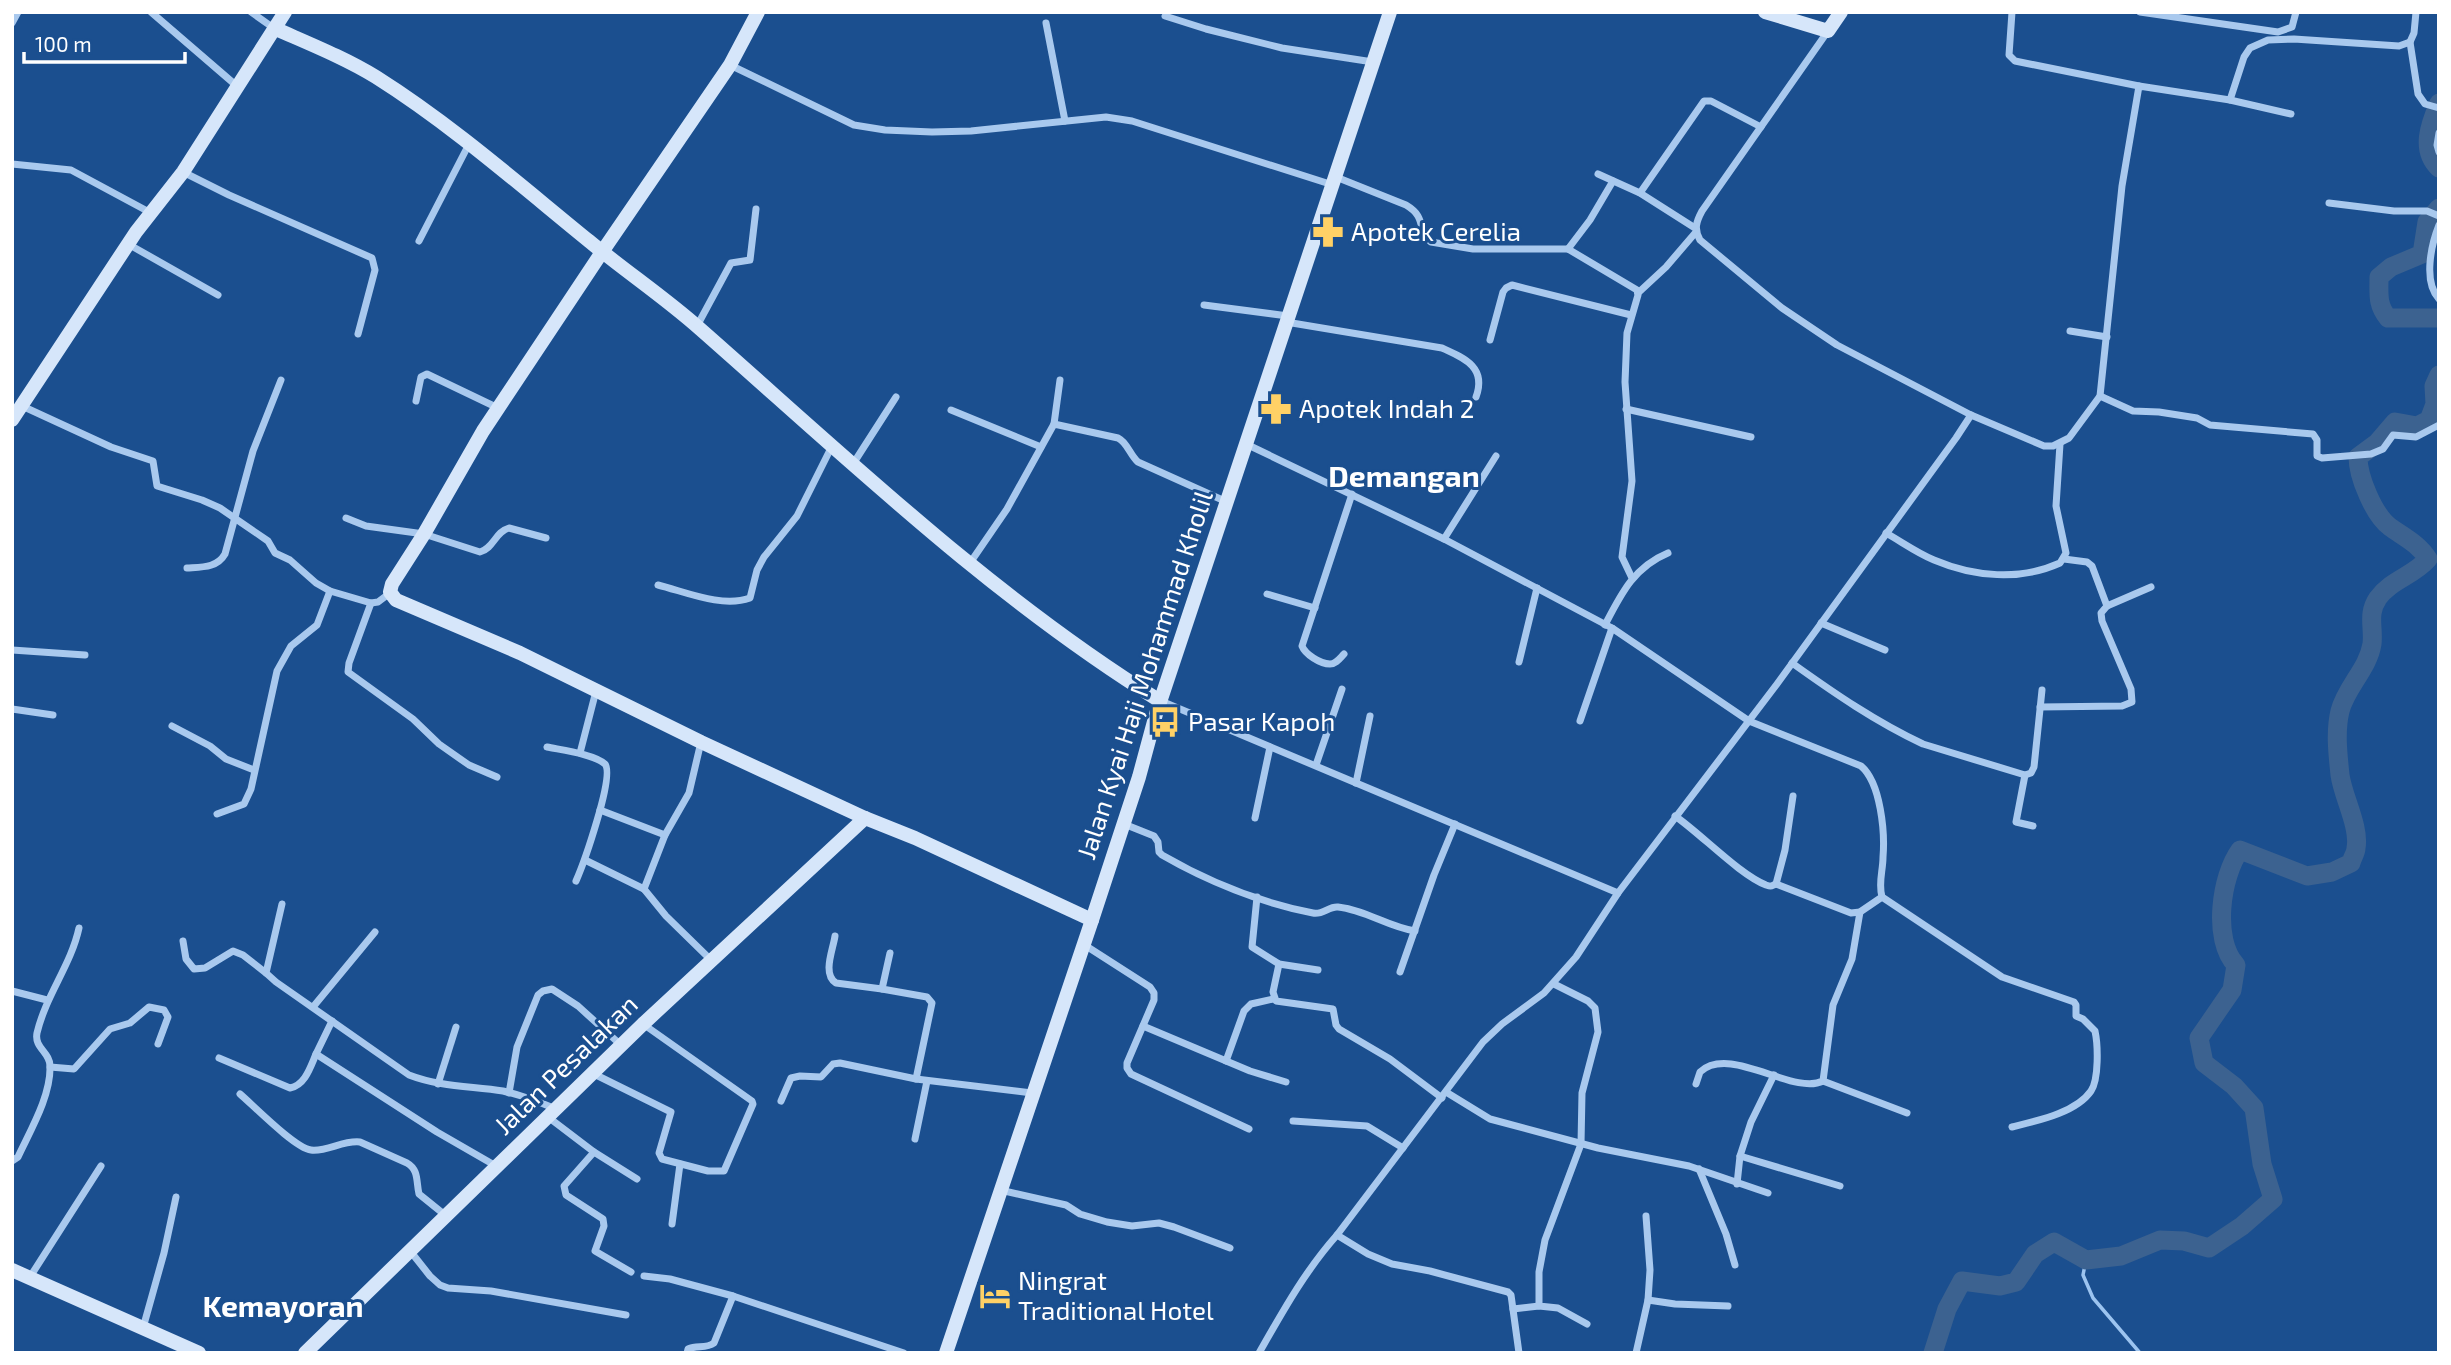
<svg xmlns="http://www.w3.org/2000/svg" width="2451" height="1365" viewBox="0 0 2451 1365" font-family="'Exo 2',sans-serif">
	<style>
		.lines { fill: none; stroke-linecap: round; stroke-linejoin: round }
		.stream { stroke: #9cc4f0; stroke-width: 3.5 }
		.river { stroke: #3c6290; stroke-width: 19 }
		.street { stroke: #a9c9ee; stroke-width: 7 }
		.secondary { stroke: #d6e6fa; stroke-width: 14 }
		.labels { text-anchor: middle; stroke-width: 6; stroke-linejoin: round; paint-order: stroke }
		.poi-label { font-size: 26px; fill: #fff; stroke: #1b4f8f; text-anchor: start }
		.street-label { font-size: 26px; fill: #fff; stroke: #1b4f8f }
		.quarter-label { font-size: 30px; font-weight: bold; fill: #fff; stroke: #1b4f8f }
	</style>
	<rect width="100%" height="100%" fill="#1b4f8f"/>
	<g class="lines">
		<path class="stream" d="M 2086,1260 L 2083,1275 L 2093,1298 L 2140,1353"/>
		<g class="river">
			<path d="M 2439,103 C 2430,124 2420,150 2439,168"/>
			<path d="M 2439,208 L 2427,222 L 2422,254 L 2391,267 L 2379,277 C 2379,294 2377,305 2388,318 L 2439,318"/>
			<path d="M 1933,1353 L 1947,1309 L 1962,1281 L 2000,1286 L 2016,1282 L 2035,1254 L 2054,1242 L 2086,1260 L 2121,1256 L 2160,1240 L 2184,1241 L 2209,1248 L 2242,1226 L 2273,1199 L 2262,1164 L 2254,1108 L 2234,1086 L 2204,1063 L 2199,1038 L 2232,990 L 2236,965 C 2212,940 2221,876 2240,850 L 2307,876 L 2332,872 L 2351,863 C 2352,858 2356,853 2356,848 C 2360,827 2343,797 2340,775 C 2338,755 2335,732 2340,711 C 2346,687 2368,669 2372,644 C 2374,627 2367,614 2378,598 C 2391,580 2413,576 2428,559 C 2419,544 2404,537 2390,527 C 2374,515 2358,477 2358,457 L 2377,443 L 2395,422 L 2417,426 L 2429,420 L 2435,404 L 2434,386 L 2439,375"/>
		</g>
		<g class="street">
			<path d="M 151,12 L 238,87"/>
			<path d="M 251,12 L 275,29"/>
			<path d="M 2012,12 L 2009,55 L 2015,61 L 2139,86"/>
			<path d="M 2140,12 L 2278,32 L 2292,27 L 2296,12"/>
			<path d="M 1165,16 L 1206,29 L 1282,48 L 1373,62"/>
			<path d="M 12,23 L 18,12"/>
			<path d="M 1046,23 L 1065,121"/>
			<path d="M 1828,31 L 1702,211 C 1696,222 1694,229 1700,240 L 1782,308 L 1837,345 L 1971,415 L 2044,446 L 2053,446 L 2069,438 L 2100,396 L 2122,186 L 2139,86 L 2230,100 L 2244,57 L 2250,48 L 2268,40 L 2294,39 L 2399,46 L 2410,42 L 2414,33 L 2416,12"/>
			<path d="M 2410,42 L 2418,94 L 2425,104 L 2439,108"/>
			<path d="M 730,65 L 854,125 L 885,130 L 932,132 L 971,131 L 1106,117 L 1132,121 L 1333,185"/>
			<path d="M 2230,100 L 2291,114"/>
			<path d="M 2439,133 L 2437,145 L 2439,152"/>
			<path d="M 12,164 L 71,170 L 151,213"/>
			<path d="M 183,172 L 229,195 L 372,258 L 375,270 L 358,334"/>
			<path d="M 1598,174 L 1640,193 L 1695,228"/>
			<path d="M 1336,177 L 1406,205 C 1421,214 1420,221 1424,236 L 1431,242 L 1473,249 L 1568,249 L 1637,290 L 1638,295 L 1627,333 L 1625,382 L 1632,481 L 1622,557 L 1632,578"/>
			<path d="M 1640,193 L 1704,101 L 1711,101 L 1761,127"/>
			<path d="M 2329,203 L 2394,211 L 2427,211 L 2439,216"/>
			<path d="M 2439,225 C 2431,245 2423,282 2439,299"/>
			<path d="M 419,241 L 469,144"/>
			<path d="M 128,244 L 218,295"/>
			<path d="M 1568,249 L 1590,220 L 1613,181"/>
			<path d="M 1638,293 L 1666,267 L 1696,232"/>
			<path d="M 1204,305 L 1288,316"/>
			<path d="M 1286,322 L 1442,348 C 1464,358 1487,367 1476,397"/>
			<path d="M 697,326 L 731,263 L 750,260 L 756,209"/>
			<path d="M 2070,331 L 2107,337"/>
			<path d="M 1490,340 L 1503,292 L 1506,288 L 1512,285 L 1631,315"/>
			<path d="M 2100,396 L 2133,411 L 2159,412 L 2197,418 L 2210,425 L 2313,434 L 2317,440 L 2317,456 L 2322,458 L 2371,454 L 2383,449 L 2393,435 L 2416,437 L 2439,425"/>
			<path d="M 416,401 L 421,377 L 427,374 L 498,408"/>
			<path d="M 22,406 L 111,447 L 153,461 L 157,486 L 202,500 L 220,508 L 268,541 L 275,553 L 290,560 L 316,583 L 330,591 L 371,603 L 378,602 L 390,593"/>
			<path d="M 1626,409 L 1751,437"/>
			<path d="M 951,410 L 1041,447"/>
			<path d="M 1054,424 L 1060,380"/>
			<path d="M 1246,444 L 1444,539 L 1612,628 L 1749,721 L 1861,766 C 1881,783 1885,833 1883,857 C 1883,871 1878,883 1882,897 L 2002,977 L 2074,1002 L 2076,1005 L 2076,1016 L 2083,1019 L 2095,1031 C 2098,1045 2099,1079 2091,1091 C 2076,1113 2036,1121 2012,1127"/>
			<path d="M 853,464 L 896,397"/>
			<path d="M 346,518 L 366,526 L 424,534 L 480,552 C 494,548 495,532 509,528 L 546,538"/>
			<path d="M 1886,533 C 1902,542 1917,553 1934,560 C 1974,577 2020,581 2060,563 L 2066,553 L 2056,506 L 2060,444"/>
			<path d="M 1444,539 L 1496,456"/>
			<path d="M 2064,559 L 2087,562 L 2092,566 L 2107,606"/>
			<path d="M 970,563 L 1007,509 L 1054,424 L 1118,438 C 1127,442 1130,455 1138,462 L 1227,502"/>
			<path d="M 187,568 C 202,567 217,568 225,554 L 253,451 L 281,380"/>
			<path d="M 658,585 C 686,592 722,608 750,598 L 757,570 L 764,557 L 797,516 L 832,446"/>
			<path d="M 1267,594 L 1315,608"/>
			<path d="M 371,603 L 349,663 L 348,672 L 413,719 L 439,744 L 469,765 L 497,777"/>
			<path d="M 1821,623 L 1885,650"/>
			<path d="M 1605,625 C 1621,594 1634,567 1668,553"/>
			<path d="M 12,650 L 85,655"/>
			<path d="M 1344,654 C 1340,658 1336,664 1330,664 C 1320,664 1305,654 1302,646 L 1352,494"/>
			<path d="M 1519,662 L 1537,588"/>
			<path d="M 1792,663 C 1834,693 1876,722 1923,744 L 2025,775 L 2016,822 L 2033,826"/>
			<path d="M 1161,701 L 1618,893"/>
			<path d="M 2040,707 L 2122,706 L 2132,702 L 2131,689 L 2102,621 L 2101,613 L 2107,606 L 2151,587"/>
			<path d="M 12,709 L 53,715"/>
			<path d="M 1580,721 L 1612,628"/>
			<path d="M 172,726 L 210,746 L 226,759 L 254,770"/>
			<path d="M 701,742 L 689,793 L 665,835 L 644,889 L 666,916 L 711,960"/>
			<path d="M 547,747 C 561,750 594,754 605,764 C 615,776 583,865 576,881"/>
			<path d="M 580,753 L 596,691"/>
			<path d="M 1316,765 L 1342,689"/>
			<path d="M 2025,775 L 2031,773 L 2034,767 L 2042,690"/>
			<path d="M 1356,783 L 1370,716"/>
			<path d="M 600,810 L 665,835"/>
			<path d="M 217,814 L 244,804 L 251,789 L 277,671 L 291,646 L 317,625 L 330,591"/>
			<path d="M 1675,816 C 1701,834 1740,875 1766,885 C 1772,887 1771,886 1776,884 L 1785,850 L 1793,796"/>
			<path d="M 1255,818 L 1270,747"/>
			<path d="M 1124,824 L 1154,836 L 1158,842 L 1159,852 L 1162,855 C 1207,881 1261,903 1313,913 C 1323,915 1329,906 1338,907 C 1366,910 1388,927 1415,931"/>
			<path d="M 585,860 L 644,889"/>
			<path d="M 1776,884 L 1851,913 L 1860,912 L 1882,897"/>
			<path d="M 1257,897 L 1252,947 L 1279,964 L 1318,970"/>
			<path d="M 282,904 L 266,973 L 276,982 L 409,1075 C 440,1087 471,1086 503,1091 C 521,1095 539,1102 556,1109"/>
			<path d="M 835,936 C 833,950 822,974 836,983 L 882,989"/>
			<path d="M 183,941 L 186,959 L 194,969 L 205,968 L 233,951 L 243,955 L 266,973"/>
			<path d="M 1083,944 L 1150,987 L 1154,993 L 1154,1000 L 1127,1063 L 1127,1068 L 1131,1074 L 1249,1129"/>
			<path d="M 890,953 L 882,989 L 927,997 L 932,1003 L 916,1079"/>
			<path d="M 1279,964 L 1273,992 L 1276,1001 L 1333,1009 L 1336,1025 L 1339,1029 L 1390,1059 L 1442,1098"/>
			<path d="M 1400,972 L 1434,875 L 1455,824"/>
			<path d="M 1554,984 L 1588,1001 L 1595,1008 L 1598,1032 L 1582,1093 L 1581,1144 L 1545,1240 L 1539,1272 L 1539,1306 L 1558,1308 L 1587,1324"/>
			<path d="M 12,991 L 47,1000"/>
			<path d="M 313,1007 L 375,932"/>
			<path d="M 332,1021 L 316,1054 L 437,1132 L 496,1166"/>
			<path d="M 1143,1026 L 1250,1071 L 1286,1082"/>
			<path d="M 219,1058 L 290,1088 C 305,1085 310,1068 316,1054"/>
			<path d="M 1226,1061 L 1244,1011 L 1251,1004 L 1273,999"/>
			<path d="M 50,1067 L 74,1069 L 110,1029 L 130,1023 L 149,1007 L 164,1010 L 168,1017 L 158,1044"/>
			<path d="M 594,1074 L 671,1112 L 659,1153 L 662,1159 L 708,1171 L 724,1171 L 753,1104 L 752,1101 L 643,1024"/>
			<path d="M 1823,1081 L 1907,1113"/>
			<path d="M 438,1084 L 456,1027"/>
			<path d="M 1696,1084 L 1700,1072 C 1730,1044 1793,1096 1823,1081 L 1833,1005 L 1852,959 L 1860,912"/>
			<path d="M 1446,1092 L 1490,1119 L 1598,1148 L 1689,1166 L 1768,1193"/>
			<path d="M 509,1093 L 517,1047 L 538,995 L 543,991 L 552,989 L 578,1006 L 622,1046"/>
			<path d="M 240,1094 C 254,1106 295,1148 311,1150 C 327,1152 343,1140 360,1142 L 407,1163 C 419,1170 416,1181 419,1194 L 445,1215"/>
			<path d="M 781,1101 L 791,1078 L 800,1076 L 821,1077 L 833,1064 L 840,1063 L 916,1079 L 1032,1093"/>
			<path d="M 548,1117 L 594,1152 L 637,1179"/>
			<path d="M 1293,1121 L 1367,1126 L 1403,1148"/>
			<path d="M 915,1139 L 927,1081"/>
			<path d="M 594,1152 L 564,1186 L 566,1195 L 603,1219 L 604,1226 L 595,1251 L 631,1272"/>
			<path d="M 1740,1156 L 1840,1186"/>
			<path d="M 12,1161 L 18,1157 C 30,1131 51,1096 50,1066 C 50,1052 34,1048 37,1033 C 46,995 71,965 79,928"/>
			<path d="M 1699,1169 L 1726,1234 L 1735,1265"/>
			<path d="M 1737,1184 L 1740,1156 L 1751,1122 L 1774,1075"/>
			<path d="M 1000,1190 L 1066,1205 L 1080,1214 L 1107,1222 L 1132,1226 L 1159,1223 L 1174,1227 L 1230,1248"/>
			<path d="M 672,1224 L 680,1164"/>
			<path d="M 1337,1235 L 1368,1254 L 1392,1264 L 1430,1271 L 1508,1292 L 1511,1295 L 1519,1353"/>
			<path d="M 411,1252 L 430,1276 L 440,1285 L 448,1288 L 491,1291 L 626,1315"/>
			<path d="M 644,1276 L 670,1279 L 733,1296 L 904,1353"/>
			<path d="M 30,1277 L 101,1166"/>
			<path d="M 1648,1300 L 1675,1304 L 1728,1306"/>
			<path d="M 1513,1309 L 1539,1306"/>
			<path d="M 143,1328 L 164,1253 L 176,1197"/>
			<path d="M 687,1353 L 688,1349 C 697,1345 706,1349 714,1343 L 733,1296"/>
			<path d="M 1259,1353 C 1283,1311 1305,1271 1337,1235 L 1483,1042 L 1502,1024 L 1544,993 L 1576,957 L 1618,893 L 1777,684 L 1956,438 L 1971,415"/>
			<path d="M 1636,1353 L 1648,1300 L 1650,1270 L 1646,1216"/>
		</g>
		<g class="secondary">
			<path d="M 758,12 L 730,65 L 602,252 L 483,431 L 424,534 L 392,584 L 390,592 L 396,600 L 520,653 L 701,742 L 865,818 L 915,838 L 1092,920"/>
			<path d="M 1765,12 L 1828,31 L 1841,12"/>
			<path d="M 276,29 C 310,44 345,58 376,77 C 452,125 520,185 589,241 C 625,271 664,297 699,328 C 847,458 992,597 1160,701"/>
			<path d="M 12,420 L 136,232 L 183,172 L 285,12"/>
			<path d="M 12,1270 L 199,1353"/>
			<path d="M 305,1353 L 643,1024 L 865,818"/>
			<path d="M 946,1353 L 1092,920 L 1139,777 L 1156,714 L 1390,12"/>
		</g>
	</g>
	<defs>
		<symbol id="pharmacy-bare" viewBox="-9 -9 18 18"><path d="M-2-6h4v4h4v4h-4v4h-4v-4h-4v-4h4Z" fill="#ffd166" stroke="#1b4f8f" stroke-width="2.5" paint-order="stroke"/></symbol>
		<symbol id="bus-bare" viewBox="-9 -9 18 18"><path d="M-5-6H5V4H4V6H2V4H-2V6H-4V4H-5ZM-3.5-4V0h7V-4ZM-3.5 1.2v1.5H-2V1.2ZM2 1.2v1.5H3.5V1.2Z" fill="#ffd166" stroke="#1b4f8f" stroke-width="2.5" paint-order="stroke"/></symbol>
		<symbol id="hotel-bare" viewBox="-9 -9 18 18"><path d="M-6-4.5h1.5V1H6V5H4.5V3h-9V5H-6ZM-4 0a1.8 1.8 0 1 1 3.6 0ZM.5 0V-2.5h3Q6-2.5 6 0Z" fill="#ffd166" stroke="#1b4f8f" stroke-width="2.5" paint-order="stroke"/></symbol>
	</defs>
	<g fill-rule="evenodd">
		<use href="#pharmacy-bare" x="1306" y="210" width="44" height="44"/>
		<use href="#pharmacy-bare" x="1254" y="387" width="44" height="44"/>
		<use href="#bus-bare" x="1143" y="700" width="44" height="44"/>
		<use href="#hotel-bare" x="973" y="1274" width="44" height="44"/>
	</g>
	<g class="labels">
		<g class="poi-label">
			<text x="1351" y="241">Apotek Cerelia</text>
			<text x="1299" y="418">Apotek Indah 2</text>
			<text x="1188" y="731">Pasar Kapoh</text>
			<text x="1018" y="1290">Ningrat<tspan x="1018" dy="30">Traditional Hotel</tspan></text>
		</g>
		<g class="street-label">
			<text transform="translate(1145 675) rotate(-72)" y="9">Jalan Kyai Haji Mohammad Kholil</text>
			<text transform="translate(566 1065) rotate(-44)" y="9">Jalan Pesalakan</text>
		</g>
		<g class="quarter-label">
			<text x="1404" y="487">Demangan</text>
			<text x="283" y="1317">Kemayoran</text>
		</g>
	</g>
	<rect width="2451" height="1365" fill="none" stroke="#ffffff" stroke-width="28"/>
	<path d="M24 52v10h161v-10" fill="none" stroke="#ffffff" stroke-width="3.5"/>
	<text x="35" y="52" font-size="21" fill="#ffffff" stroke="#1b4f8f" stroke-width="5" paint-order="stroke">100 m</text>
</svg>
